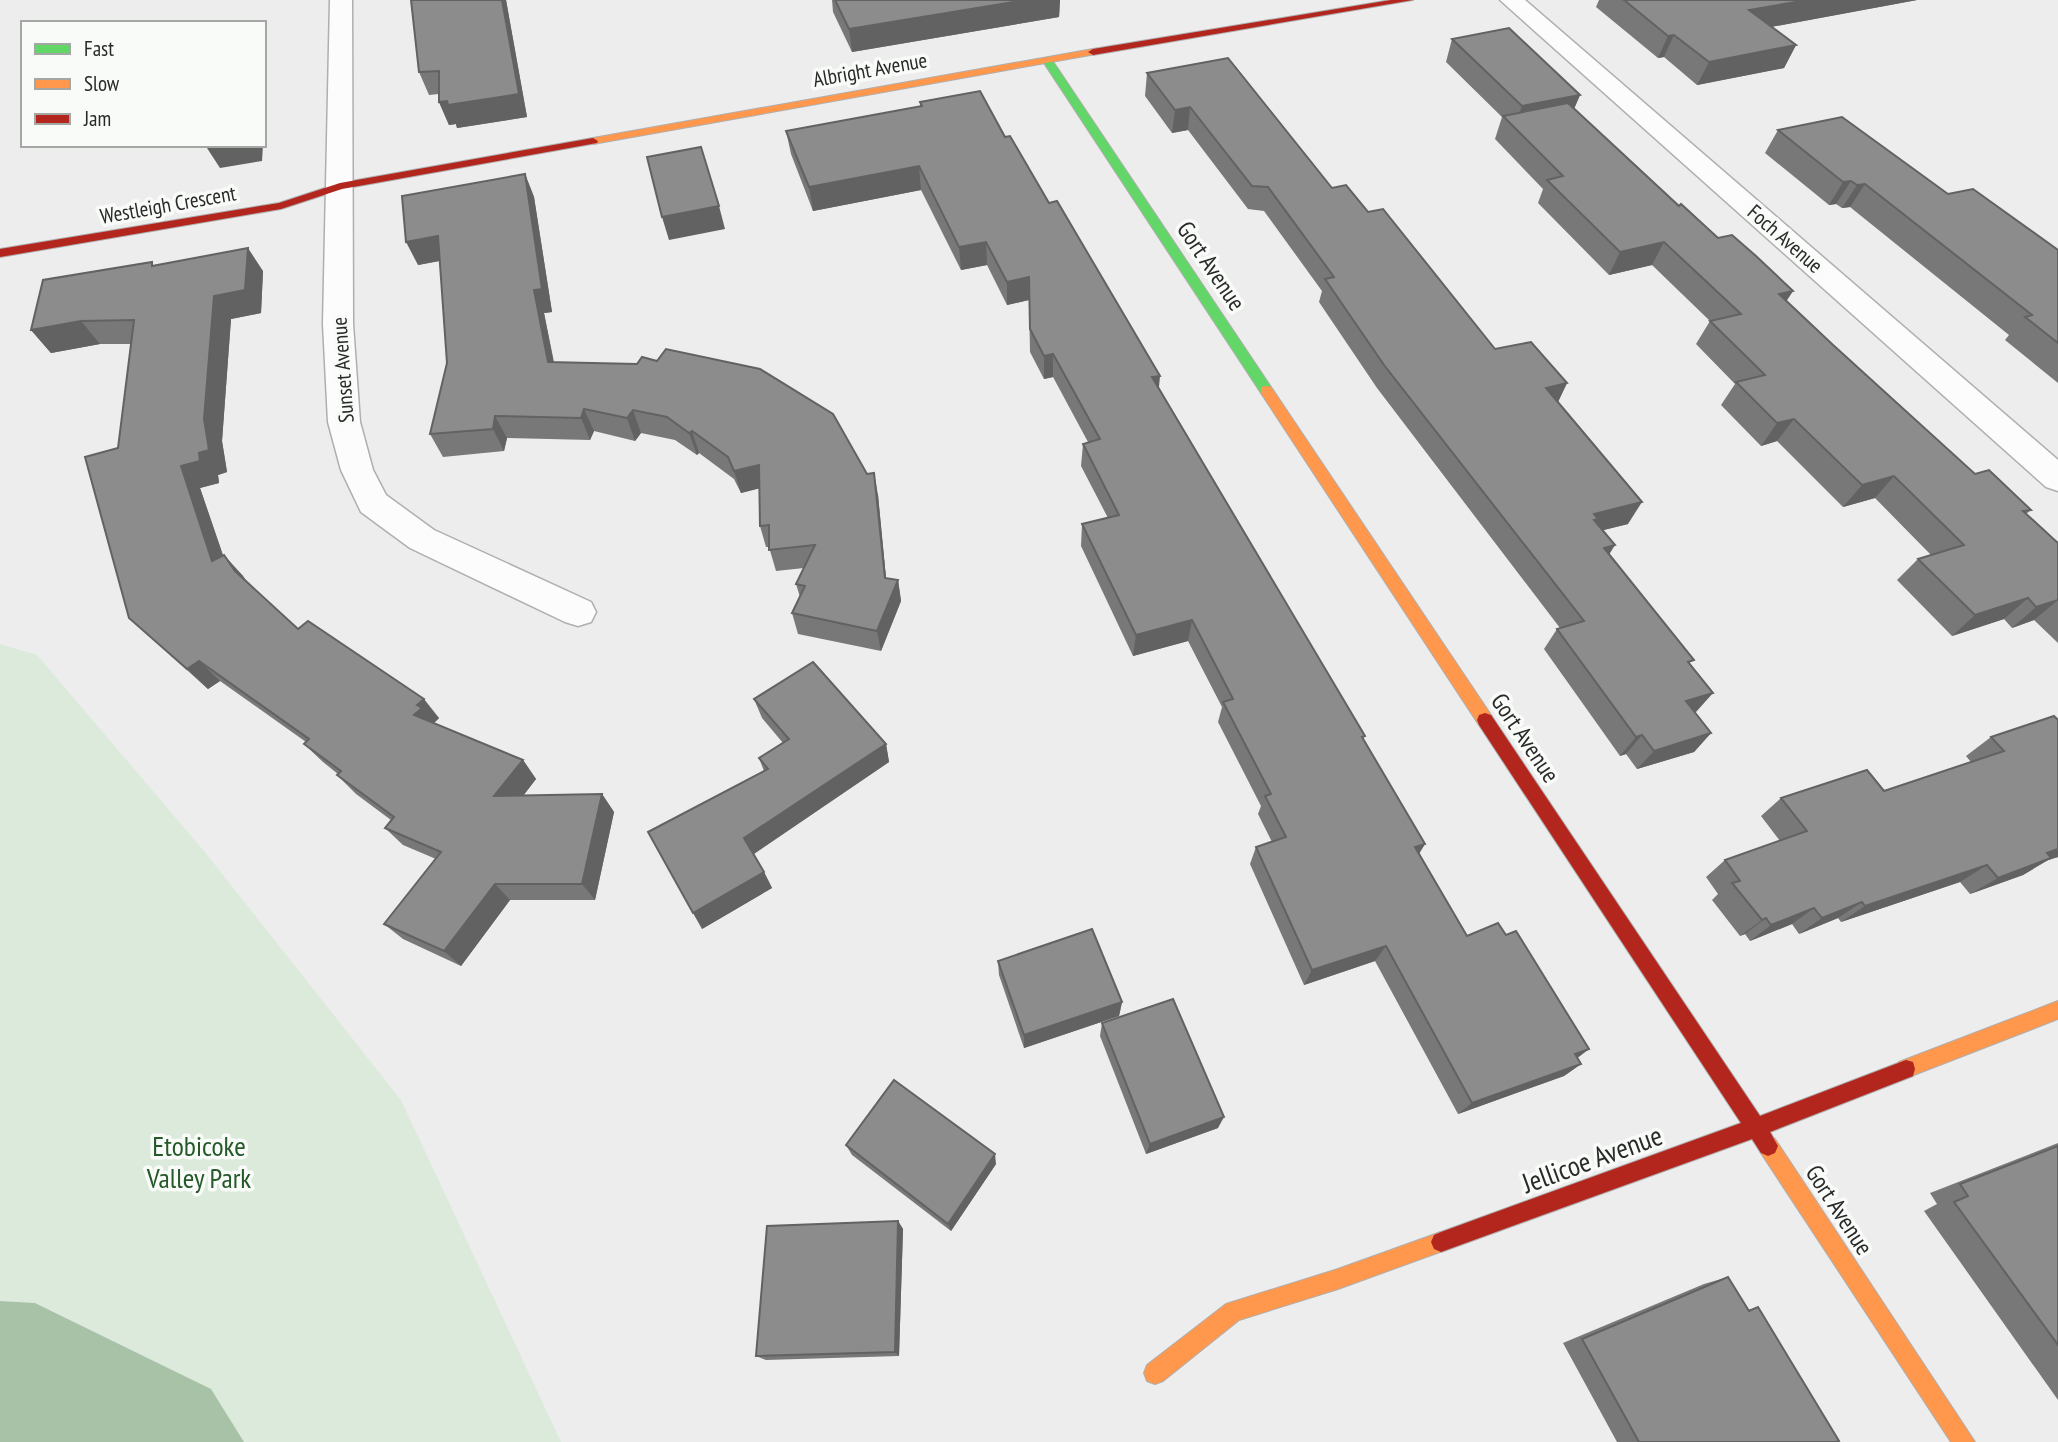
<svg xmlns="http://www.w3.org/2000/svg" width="2058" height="1442" viewBox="0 0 2058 1442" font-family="'PT Sans Narrow',sans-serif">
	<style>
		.green { fill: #dbeadb }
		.water { fill: #a8c2a8 }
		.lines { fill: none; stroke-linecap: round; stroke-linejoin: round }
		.street-casing { stroke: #afafaf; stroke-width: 3 }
		.fast-casing { stroke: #afafaf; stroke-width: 2 }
		.slow-casing { stroke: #afafaf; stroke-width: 2 }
		.jam-casing { stroke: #afafaf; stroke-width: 2 }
		.street { fill: #fcfcfc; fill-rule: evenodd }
		.fast { fill: #63d668; fill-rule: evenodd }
		.slow { fill: #ff974d; fill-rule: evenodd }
		.jam { fill: #b3261e; fill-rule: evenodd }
		.wall { fill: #787878 }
		.shaded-wall { fill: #626262 }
		.building { fill: #8c8c8c; stroke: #626262; stroke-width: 2 }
		.labels { text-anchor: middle; stroke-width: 7; stroke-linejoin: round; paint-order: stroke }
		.far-street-label { font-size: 21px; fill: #282928; stroke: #f9fbf9 }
		.street-label { font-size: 24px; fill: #282928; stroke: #f9fbf9 }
		.near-park-label { font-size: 28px; fill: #255929; stroke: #f9fbf9 }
		.near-street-label { font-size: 28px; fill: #282928; stroke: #f9fbf9 }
	</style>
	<rect width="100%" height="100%" fill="#ededed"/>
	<path class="green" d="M 0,644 L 37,655 L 204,851 L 401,1100 L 561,1442 L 244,1442 L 211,1389 L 35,1303 L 0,1301 Z"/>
	<path class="water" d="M 0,1301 L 35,1303 L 211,1389 L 244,1442 L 0,1442 Z"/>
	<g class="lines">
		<defs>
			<g id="street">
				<path d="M 330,0 L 352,0 L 353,324 L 360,422 L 373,470 L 386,495 L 434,530 L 591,602 L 596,612 L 591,622 L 578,626 L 565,622 L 410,548 L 361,512 L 341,470 L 328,422 L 323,324 Z"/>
				<path d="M 1500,0 L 1525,0 L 2058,460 L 2058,491 L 2046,487 Z"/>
			</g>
			<path id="fast" d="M 1044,58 L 1052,60 L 1271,387 L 1271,393 L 1261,393 L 1042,60 Z"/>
			<g id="slow">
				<path d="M 1093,49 L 1096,50 L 1096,54 L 593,144 L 588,141 L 593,138 Z"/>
				<path d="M 1266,386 L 1271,387 L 1491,715 L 1493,720 L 1491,725 L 1479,725 L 1261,393 L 1261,387 Z"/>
				<path d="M 2058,1001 L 2058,1019 L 1906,1078 L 1899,1076 L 1897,1069 L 1899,1062 Z"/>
				<path d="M 1768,1136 L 1775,1139 L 1975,1442 L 1951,1442 L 1761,1153 L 1758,1146 L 1761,1139 Z"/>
				<path d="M 1441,1232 L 1448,1235 L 1451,1242 L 1448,1249 L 1338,1289 L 1239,1320 L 1163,1381 L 1155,1384 L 1147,1381 L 1144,1373 L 1147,1365 L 1226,1304 L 1338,1269 Z"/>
			</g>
			<g id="jam">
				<path d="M 1391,0 L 1413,0 L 1093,55 L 1088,52 L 1093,49 Z"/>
				<path d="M 593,138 L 598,141 L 597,143 L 342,189 L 281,209 L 0,257 L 0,249 L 279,203 L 340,183 Z"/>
				<path d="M 1485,713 L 1491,715 L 1760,1116 L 1906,1060 L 1913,1062 L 1915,1069 L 1913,1076 L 1770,1132 L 1778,1146 L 1775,1153 L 1768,1156 L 1761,1153 L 1752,1139 L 1441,1252 L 1434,1249 L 1431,1242 L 1434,1235 L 1441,1232 L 1741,1123 L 1479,725 L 1477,720 L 1479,715 Z"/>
			</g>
		</defs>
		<use href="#street" class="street-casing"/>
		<use href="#fast" class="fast-casing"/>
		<use href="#slow" class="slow-casing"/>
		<use href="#jam" class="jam-casing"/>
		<use href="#street" class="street"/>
		<use href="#fast" class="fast"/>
		<use href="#slow" class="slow"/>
		<use href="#jam" class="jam"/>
	</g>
	<g class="wall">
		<path d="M 411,0 L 506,0 L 527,117 L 457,128 L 456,124 L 449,125 L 439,102 L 439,94 L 429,95 L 419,72 Z"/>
		<path d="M 832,0 L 1060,0 L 1059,17 L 852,52 L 833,12 Z"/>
		<path d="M 1599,0 L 1917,0 L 1771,27 L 1796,45 L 1784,68 L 1697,85 L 1664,57 L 1658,58 L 1596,7 Z"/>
		<path d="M 1452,39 L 1580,95 L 1574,109 L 1679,206 L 1718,238 L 1793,291 L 1786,301 L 1832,344 L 1975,474 L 2031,510 L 2026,514 L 2058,543 L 2058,643 L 2034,620 L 2012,628 L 2004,619 L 1952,636 L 1897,580 L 1918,559 L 1931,555 L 1875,498 L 1843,507 L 1777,441 L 1761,446 L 1721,405 L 1735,384 L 1696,344 L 1710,321 L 1652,265 L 1609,275 L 1538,203 L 1543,189 L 1495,139 L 1502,117 L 1446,62 Z"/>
		<path d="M 1147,73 L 1332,188 L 1368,212 L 1495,349 L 1567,383 L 1558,402 L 1628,524 L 1603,530 L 1609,555 L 1690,665 L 1695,713 L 1711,733 L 1694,752 L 1637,769 L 1626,754 L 1620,756 L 1544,649 L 1557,629 L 1560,628 L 1377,388 L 1319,302 L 1322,291 L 1264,211 L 1248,209 L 1188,130 L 1172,133 L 1145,96 Z"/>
		<path d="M 920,102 L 1005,137 L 1159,388 L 1365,736 L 1363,739 L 1425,844 L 1419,854 L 1467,936 L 1506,935 L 1589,1049 L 1577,1058 L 1581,1064 L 1564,1076 L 1458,1114 L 1375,961 L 1304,985 L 1250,864 L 1256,847 L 1272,842 L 1258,814 L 1261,806 L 1218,722 L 1222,707 L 1188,641 L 1133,656 L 1081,546 L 1082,524 L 1108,518 L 1081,466 L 1083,444 L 1088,442 L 1053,377 L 1044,379 L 1030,352 L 1029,300 L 1007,305 L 987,265 L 961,270 L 921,190 L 813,211 L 791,154 L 786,131 L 920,107 Z"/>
		<path d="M 1778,130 L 1948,194 L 2058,250 L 2058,383 L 2005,340 L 2009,335 L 1850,207 L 1842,208 L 1836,204 L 1829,205 L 1765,153 Z"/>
		<path d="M 525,174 L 534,197 L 552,312 L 544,313 L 554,362 L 878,495 L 886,578 L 898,580 L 901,601 L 881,651 L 798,634 L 792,613 L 800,597 L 796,584 L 804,568 L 776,571 L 769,547 L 766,547 L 760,526 L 759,488 L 741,493 L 734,479 L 699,453 L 697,455 L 675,440 L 641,433 L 635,441 L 594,431 L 590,440 L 507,438 L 504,451 L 443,457 L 430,434 L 447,363 L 440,261 L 418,265 Z"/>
		<path d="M 155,265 L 263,271 L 261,313 L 231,319 L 222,441 L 227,472 L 218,475 L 219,483 L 200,488 L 223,555 L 243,576 L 247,583 L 298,629 L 439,718 L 434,723 L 523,760 L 536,779 L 523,796 L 602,794 L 614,812 L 595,900 L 510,900 L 461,966 L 403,939 L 384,924 L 436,859 L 403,845 L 385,828 L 391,820 L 356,794 L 337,775 L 338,774 L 323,762 L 304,744 L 306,742 L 220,681 L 208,689 L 129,618 L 118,448 L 131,344 L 100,344 L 51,353 L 31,330 Z"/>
		<path d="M 754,699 L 886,744 L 889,762 L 754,854 L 764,872 L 772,888 L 702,929 L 764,771 L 759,758 L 783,743 L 762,718 Z"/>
		<path d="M 2058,720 L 2058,857 L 2048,860 L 2023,875 L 1970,894 L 1960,882 L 1841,922 L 1838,918 L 1799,934 L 1792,924 L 1750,941 L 1745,934 L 1740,936 L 1712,900 L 1718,894 L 1706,877 L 1725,860 L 1780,841 L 1761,816 L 1781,798 L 1884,791 L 1971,762 L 1966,756 L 1991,737 Z"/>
		<path d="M 998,961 L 1122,1002 L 1119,1016 L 1024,1048 L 999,975 Z"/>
		<path d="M 1102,1023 L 1218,1128 L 1146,1154 L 1100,1036 Z"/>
		<path d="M 2058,1143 L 2058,1400 L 1924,1211 L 1937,1204 L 1930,1193 Z"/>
		<path d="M 846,1145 L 996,1164 L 951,1231 L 852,1155 Z"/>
		<path d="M 898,1221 L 903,1229 L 899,1356 L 766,1360 L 756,1356 Z"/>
		<path d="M 1728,1277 L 1748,1310 L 1758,1307 L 1836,1442 L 1617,1442 L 1563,1343 L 1704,1284 Z"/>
	</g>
	<g class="shaded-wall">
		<path d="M 502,0 L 506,0 L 527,117 L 457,128 L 456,124 L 449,125 L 439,102 Z"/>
		<path d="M 1025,0 L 1060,0 L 1059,17 L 852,52 L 849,29 Z"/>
		<path d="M 1807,0 L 1917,0 L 1738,33 L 1749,10 Z"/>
		<path d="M 1674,35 L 1664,57 L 1658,58 L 1668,36 Z"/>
		<path d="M 1796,45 L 1784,68 L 1697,85 L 1709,62 Z"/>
		<path d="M 1580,95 L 1570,118 L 1514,129 L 1522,106 Z"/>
		<path d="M 1190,107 L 1188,130 L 1172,133 L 1175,110 Z"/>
		<path d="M 264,111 L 266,114 L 264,136 Z"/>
		<path d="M 205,145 L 263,145 L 262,161 L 220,168 Z"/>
		<path d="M 919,166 L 921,190 L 813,211 L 809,187 Z"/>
		<path d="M 525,174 L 534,197 L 552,312 L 544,313 L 558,385 L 548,362 L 534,290 Z"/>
		<path d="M 1851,181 L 1836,204 L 1829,205 L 1843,182 Z"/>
		<path d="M 1865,184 L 1850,207 L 1842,208 L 1857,185 Z"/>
		<path d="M 719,206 L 725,229 L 669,240 L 662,217 Z"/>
		<path d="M 438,236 L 449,259 L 418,265 L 406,242 Z"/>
		<path d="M 986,242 L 987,265 L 961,270 L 959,247 Z"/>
		<path d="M 1664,242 L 1652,265 L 1609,275 L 1620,252 Z"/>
		<path d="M 248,248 L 263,271 L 261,313 L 231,319 L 222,441 L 227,472 L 218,475 L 219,483 L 200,488 L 232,582 L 212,561 L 181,466 L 199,453 L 214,296 Z"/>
		<path d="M 1029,277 L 1029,300 L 1007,305 L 1007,282 Z"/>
		<path d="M 1793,291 L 1778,314 L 1779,294 Z"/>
		<path d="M 81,321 L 100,344 L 51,353 L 31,330 Z"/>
		<path d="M 1053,354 L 1053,377 L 1044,379 L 1044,356 Z"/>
		<path d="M 1160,376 L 1158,398 L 1152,377 Z"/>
		<path d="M 1567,383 L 1556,406 L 1546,388 Z"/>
		<path d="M 584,409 L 594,431 L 590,440 L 581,418 Z"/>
		<path d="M 633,410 L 641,433 L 635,441 L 627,418 Z"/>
		<path d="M 495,416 L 507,438 L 504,451 L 493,429 Z"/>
		<path d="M 1794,419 L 1777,441 L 1761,446 L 1777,423 Z"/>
		<path d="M 692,431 L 699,453 L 697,455 L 689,433 Z"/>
		<path d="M 759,465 L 765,487 L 741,493 L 734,471 Z"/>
		<path d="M 874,473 L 878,495 L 888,599 L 885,578 Z"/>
		<path d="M 1894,476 L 1875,498 L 1843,507 L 1862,485 Z"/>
		<path d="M 1642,502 L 1628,524 L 1588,534 L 1594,514 Z"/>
		<path d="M 1615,545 L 1602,566 L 1604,548 Z"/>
		<path d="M 224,555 L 243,576 L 254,593 L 235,571 Z"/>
		<path d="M 898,580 L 901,601 L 881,651 L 877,631 Z"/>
		<path d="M 2028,598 L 2004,619 L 1952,636 L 1975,615 Z"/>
		<path d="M 2058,600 L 2034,620 L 2012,628 L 2036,607 Z"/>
		<path d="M 1192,620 L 1188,641 L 1133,656 L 1136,635 Z"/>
		<path d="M 199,661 L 220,681 L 208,689 L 187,669 Z"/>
		<path d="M 1713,693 L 1696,712 L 1669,720 L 1686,701 Z"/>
		<path d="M 424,699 L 439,718 L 434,723 L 414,715 L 417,705 Z"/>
		<path d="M 1711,733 L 1694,752 L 1637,769 L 1654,751 Z"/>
		<path d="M 1642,735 L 1626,754 L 1620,756 L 1636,737 Z"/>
		<path d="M 886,744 L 889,762 L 752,855 L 744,838 Z"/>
		<path d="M 523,760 L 536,779 L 509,814 L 494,796 Z"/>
		<path d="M 602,794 L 614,812 L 595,900 L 582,884 Z"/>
		<path d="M 1425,844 L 1414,861 L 1415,847 Z"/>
		<path d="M 2058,849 L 2058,857 L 2048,860 L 2023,875 L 1970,894 L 1998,878 L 2047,853 Z"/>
		<path d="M 1987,865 L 1960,882 L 1841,922 L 1865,906 Z"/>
		<path d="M 764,872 L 772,888 L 702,929 L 693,913 Z"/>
		<path d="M 495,884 L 510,900 L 461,966 L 444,951 Z"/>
		<path d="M 1862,902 L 1838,918 L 1799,934 L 1822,918 Z"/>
		<path d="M 1814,908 L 1792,924 L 1750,941 L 1771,925 Z"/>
		<path d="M 1766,918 L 1745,934 L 1740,936 L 1762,920 Z"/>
		<path d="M 1386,946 L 1375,961 L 1304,985 L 1312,970 Z"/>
		<path d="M 1122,1002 L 1119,1016 L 1024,1048 L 1024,1035 Z"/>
		<path d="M 1589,1049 L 1572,1062 L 1575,1054 Z"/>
		<path d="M 1581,1064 L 1564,1076 L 1458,1114 L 1472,1103 Z"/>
		<path d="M 1224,1117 L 1218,1128 L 1146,1154 L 1150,1144 Z"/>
		<path d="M 995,1154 L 996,1164 L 951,1231 L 948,1224 Z"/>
		<path d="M 898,1221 L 903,1229 L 899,1356 L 895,1352 Z"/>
	</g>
	<g class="building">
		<path d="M 411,0 L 502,0 L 519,94 L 448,105 L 447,101 L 439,102 L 439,71 L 419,72 Z"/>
		<path d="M 835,0 L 1025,0 L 849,29 Z"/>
		<path d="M 1624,0 L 1807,0 L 1749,10 L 1796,45 L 1709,62 L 1674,35 L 1668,36 Z"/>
		<path d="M 1509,28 L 1580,95 L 1522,106 L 1452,39 Z"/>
		<path d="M 1228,58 L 1332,188 L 1346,185 L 1368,212 L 1383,209 L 1495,349 L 1531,342 L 1567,383 L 1546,388 L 1642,502 L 1594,514 L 1598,519 L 1594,520 L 1615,545 L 1604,548 L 1694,660 L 1688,662 L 1713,693 L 1686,701 L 1711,733 L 1654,751 L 1642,735 L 1636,737 L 1557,629 L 1584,621 L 1384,365 L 1325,279 L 1334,277 L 1268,187 L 1252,186 L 1190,107 L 1175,110 L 1147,73 Z"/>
		<path d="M 980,91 L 1005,137 L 1010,136 L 1049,203 L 1057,201 L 1160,376 L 1152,377 L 1365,736 L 1362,737 L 1425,844 L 1415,847 L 1467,936 L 1498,923 L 1506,935 L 1516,931 L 1589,1049 L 1575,1054 L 1581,1064 L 1472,1103 L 1386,946 L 1312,970 L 1256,847 L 1286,837 L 1265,796 L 1271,794 L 1223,702 L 1233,699 L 1192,620 L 1136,635 L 1082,524 L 1119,515 L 1083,444 L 1100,439 L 1053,354 L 1044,356 L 1030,329 L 1029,277 L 1007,282 L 986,242 L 959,247 L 919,166 L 809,187 L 786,131 L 922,106 L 920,102 Z"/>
		<path d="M 1568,103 L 1679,206 L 1681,204 L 1718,238 L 1732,235 L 1756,256 L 1793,291 L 1779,294 L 1832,344 L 1975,474 L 1989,470 L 2031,510 L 2023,511 L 2058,543 L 2058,600 L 2036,607 L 2028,598 L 1975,615 L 1918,559 L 1964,545 L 1894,476 L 1862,485 L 1794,419 L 1777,423 L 1736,382 L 1765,375 L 1710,321 L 1741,314 L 1664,242 L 1620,252 L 1547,180 L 1563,176 L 1503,116 Z"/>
		<path d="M 1842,117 L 1948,194 L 1973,189 L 2058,250 L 2058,343 L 2025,317 L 2032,315 L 1865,184 L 1857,185 L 1851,181 L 1843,182 L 1778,130 Z"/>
		<path d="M 701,147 L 719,206 L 662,217 L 647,157 Z"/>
		<path d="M 525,174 L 542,289 L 534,290 L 548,362 L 637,364 L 642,357 L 657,361 L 666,349 L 760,369 L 833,414 L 867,474 L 874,473 L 885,578 L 898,580 L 877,631 L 792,613 L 805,586 L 796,584 L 815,545 L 769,550 L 769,525 L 760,526 L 759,465 L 734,471 L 728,457 L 692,431 L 689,433 L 667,417 L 633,410 L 627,418 L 584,409 L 581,418 L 495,416 L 493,429 L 430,434 L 447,363 L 438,236 L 406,242 L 402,196 Z"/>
		<path d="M 248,248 L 245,290 L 214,296 L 204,419 L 209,450 L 199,453 L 200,461 L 181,466 L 212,561 L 224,555 L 235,571 L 298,629 L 308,621 L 424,699 L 417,705 L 422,708 L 414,715 L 523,760 L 494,796 L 602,794 L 582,884 L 495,884 L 444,951 L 384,924 L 441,852 L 385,828 L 394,817 L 337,775 L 341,771 L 304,744 L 309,739 L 199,661 L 187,669 L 129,618 L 85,457 L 118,448 L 134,320 L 81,321 L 31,330 L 43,280 L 152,262 L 152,266 Z"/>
		<path d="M 813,662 L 886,744 L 744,838 L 764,872 L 693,913 L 648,832 L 768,769 L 759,758 L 789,739 L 754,699 Z"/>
		<path d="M 2054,716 L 2058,720 L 2058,849 L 2047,853 L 2051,858 L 1998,878 L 1987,865 L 1865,906 L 1862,902 L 1822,918 L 1814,908 L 1771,925 L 1766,918 L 1762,920 L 1732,883 L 1740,881 L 1725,860 L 1807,831 L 1781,798 L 1867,770 L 1884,791 L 2004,751 L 1991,737 Z"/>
		<path d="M 1092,929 L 1122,1002 L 1024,1035 L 998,961 Z"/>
		<path d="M 1173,999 L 1224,1117 L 1150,1144 L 1102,1023 Z"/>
		<path d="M 894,1080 L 995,1154 L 948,1224 L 846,1145 Z"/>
		<path d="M 2058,1146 L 2058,1345 L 1954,1202 L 1968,1196 L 1960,1184 Z"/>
		<path d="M 898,1221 L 895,1352 L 756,1356 L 767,1226 Z"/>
		<path d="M 1728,1277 L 1749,1311 L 1758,1307 L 1839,1441 L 1836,1442 L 1639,1442 L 1582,1339 Z"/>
	</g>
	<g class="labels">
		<g class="far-street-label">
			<text transform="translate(870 70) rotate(-10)" y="7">Albright Avenue</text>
			<text transform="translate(168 205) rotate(-10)" y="7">Westleigh Crescent</text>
			<text transform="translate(1785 239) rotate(41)" y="7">Foch Avenue</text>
			<text transform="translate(343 370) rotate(-94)" y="7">Sunset Avenue</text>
		</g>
		<g class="street-label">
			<text transform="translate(1211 266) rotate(56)" y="8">Gort Avenue</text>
			<text transform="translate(1525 738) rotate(56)" y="8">Gort Avenue</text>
			<text transform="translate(1839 1210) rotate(57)" y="8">Gort Avenue</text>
		</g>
		<g class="near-park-label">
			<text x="199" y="1156">Etobicoke<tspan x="199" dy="32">Valley Park</tspan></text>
		</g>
		<g class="near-street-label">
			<text transform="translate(1592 1159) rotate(-20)" y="10">Jellicoe Avenue</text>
		</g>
	</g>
	<rect x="21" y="21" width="245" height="126" fill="#f9fbf9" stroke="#a5a7a5" stroke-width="2"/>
	<rect x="35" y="44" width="35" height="10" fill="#63d668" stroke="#a5a7a5" stroke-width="2"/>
	<text x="84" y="56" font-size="21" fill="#282928">Fast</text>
	<rect x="35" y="79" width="35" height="10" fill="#ff974d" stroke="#a5a7a5" stroke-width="2"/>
	<text x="84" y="91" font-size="21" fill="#282928">Slow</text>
	<rect x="35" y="114" width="35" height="10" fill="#b3261e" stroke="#a5a7a5" stroke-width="2"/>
	<text x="84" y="126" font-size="21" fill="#282928">Jam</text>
</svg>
